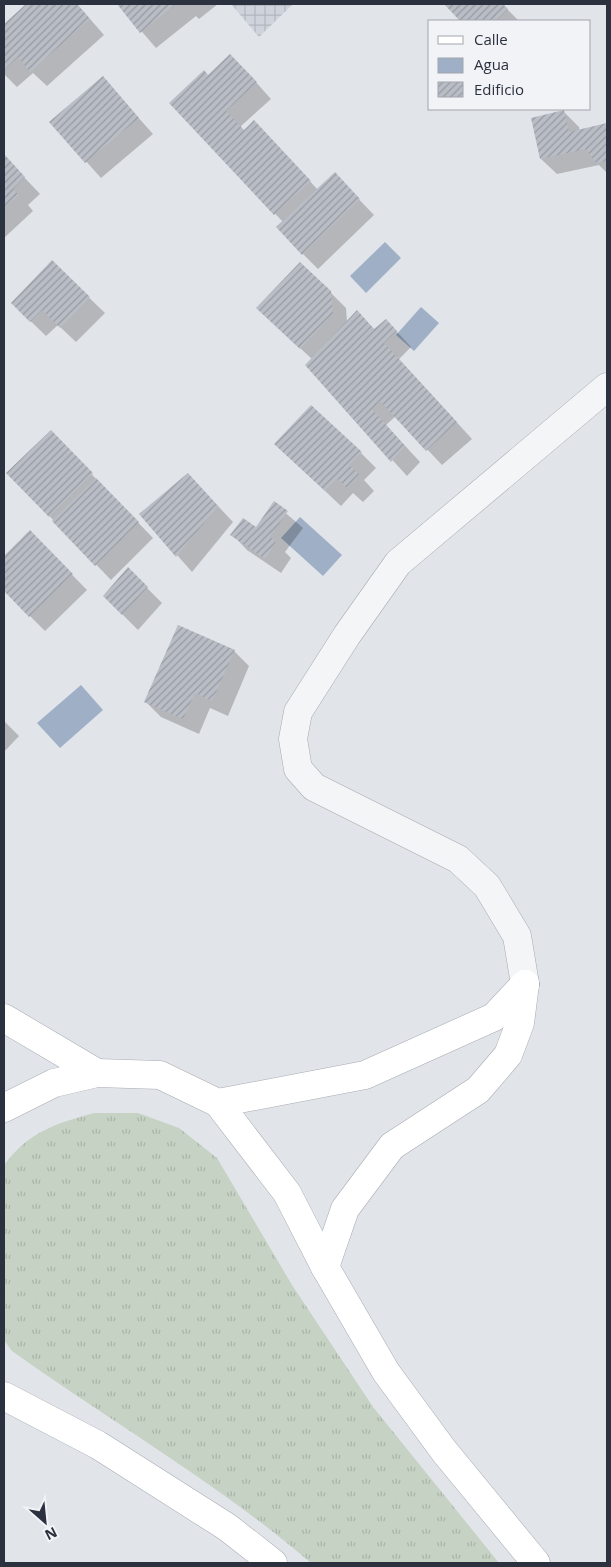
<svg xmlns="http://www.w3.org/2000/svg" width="611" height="1567" viewBox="0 0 611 1567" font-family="'Open Sans',sans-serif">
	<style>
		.industrial { fill: url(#industrial-grid) }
		.grass { fill: url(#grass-tufts) }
		.water { fill: #9fb0c6 }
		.shadow { fill: #0003 }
		.building { fill: url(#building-hatch) }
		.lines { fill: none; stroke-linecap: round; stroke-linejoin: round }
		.street-casing { stroke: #a7abb3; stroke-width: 29 }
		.secondary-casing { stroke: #a7abb3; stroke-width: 29 }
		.street { stroke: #f4f5f7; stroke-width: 28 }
		.secondary { stroke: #fff; stroke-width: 28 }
	</style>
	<defs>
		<pattern id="industrial-grid" width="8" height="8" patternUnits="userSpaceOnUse" patternTransform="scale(1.25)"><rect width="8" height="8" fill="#cfd3db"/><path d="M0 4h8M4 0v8" fill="none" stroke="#b2b6bd"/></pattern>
		<pattern id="grass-tufts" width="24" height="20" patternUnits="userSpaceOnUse" patternTransform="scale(1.25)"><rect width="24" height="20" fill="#c6d2c3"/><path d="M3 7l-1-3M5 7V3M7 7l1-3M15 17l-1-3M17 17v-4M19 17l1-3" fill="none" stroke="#aab5a9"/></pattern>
		<pattern id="building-hatch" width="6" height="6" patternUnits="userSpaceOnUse" patternTransform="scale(1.25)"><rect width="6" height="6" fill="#b9bdc5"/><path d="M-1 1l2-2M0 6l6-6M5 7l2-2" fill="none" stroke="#979aa1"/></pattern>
	</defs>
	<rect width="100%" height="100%" fill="#e1e4e9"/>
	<path class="industrial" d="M 231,4 L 293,4 L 259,37 Z"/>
	<path class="grass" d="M 94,1113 L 138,1113 L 179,1128 L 217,1158 L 292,1285 L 373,1407 L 499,1563 L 311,1563 C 218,1483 111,1422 12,1351 L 4,1340 L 4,1165 C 30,1131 55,1124 94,1113 Z"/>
	<g class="water">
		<path d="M 385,242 L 401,258 L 366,293 L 350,276 Z"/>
		<path d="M 421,307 L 439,323 L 414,351 L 396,335 Z"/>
		<path d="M 300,517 L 342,555 L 323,576 L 281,538 Z"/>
		<path d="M 81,685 L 103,710 L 60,748 L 37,723 Z"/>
	</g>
	<g class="shadow">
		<path d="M 27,4 L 77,4 L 104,35 L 47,86 L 33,73 L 17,87 L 4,74 L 4,25 Z"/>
		<path d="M 118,4 L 218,4 L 199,19 L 196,16 L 156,48 Z"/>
		<path d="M 446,4 L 502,4 L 519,21 L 462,21 Z"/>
		<path d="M 246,71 L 271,99 L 240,127 L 244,131 L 269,137 L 318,190 L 350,190 L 374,215 L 318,269 L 303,254 L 283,222 L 171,103 L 209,76 Z"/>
		<path d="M 103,78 L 153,134 L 101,178 L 51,122 Z"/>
		<path d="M 563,111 L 579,127 L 580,131 L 607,124 L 607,173 L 599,165 L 557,174 L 541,159 Z"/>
		<path d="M 4,156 L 40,194 L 28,205 L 33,211 L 4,238 Z"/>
		<path d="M 52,262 L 105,313 L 76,342 L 58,325 L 46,336 L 12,303 Z"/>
		<path d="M 330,292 L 346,308 L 347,322 L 357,312 L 375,330 L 386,321 L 401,336 L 411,347 L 399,359 L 472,439 L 442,465 L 396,416 L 386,425 L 420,462 L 407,476 L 306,365 L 312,359 L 273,323 Z"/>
		<path d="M 51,432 L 153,538 L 111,580 L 8,473 Z"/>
		<path d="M 361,453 L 376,468 L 364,480 L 374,491 L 363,502 L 353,493 L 341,506 L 291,459 Z"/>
		<path d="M 203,490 L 233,522 L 192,572 L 141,514 Z"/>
		<path d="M 274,503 L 303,528 L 285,552 L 291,558 L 281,573 L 247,550 L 232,534 L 256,529 Z"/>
		<path d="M 30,532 L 87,590 L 45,631 L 4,590 L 4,557 Z"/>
		<path d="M 128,569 L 162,603 L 138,630 L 104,596 Z"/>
		<path d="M 234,651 L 249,666 L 228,716 L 210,708 L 199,734 L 161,717 L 145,701 Z"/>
		<path d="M 4,721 L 19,736 L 4,752 Z"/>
	</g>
	<g class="building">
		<path d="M 26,4 L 77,4 L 90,19 L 30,72 L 18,57 L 4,70 L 4,24 Z"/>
		<path d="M 117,4 L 176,4 L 140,33 Z"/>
		<path d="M 444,4 L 503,4 L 508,9 L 496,21 L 460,21 Z"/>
		<path d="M 230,54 L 257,82 L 226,111 L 244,130 L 254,120 L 311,181 L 274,215 L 169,103 L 204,70 L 208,75 Z"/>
		<path d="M 103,76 L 139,118 L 85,163 L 49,122 Z"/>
		<path d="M 564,110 L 569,132 L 607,123 L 607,161 L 596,163 L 586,149 L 540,159 L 531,118 Z"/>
		<path d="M 4,154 L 25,177 L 13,189 L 19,195 L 4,208 Z"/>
		<path d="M 335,172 L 360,199 L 302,255 L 276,227 Z"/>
		<path d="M 52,260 L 90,297 L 60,328 L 42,310 L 30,322 L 11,303 Z"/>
		<path d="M 300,262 L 331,291 L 333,314 L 300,349 L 256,308 Z"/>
		<path d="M 357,310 L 374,329 L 386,319 L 397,331 L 384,343 L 457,422 L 426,451 L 380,401 L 372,409 L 405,446 L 391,462 L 305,365 Z"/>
		<path d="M 311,405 L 362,452 L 349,465 L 360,475 L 347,488 L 337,478 L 325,491 L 274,444 Z"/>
		<path d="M 51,430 L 93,473 L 49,517 L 6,473 Z"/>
		<path d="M 188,473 L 218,506 L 176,557 L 139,514 Z"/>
		<path d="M 96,478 L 139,522 L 95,566 L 52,521 Z"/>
		<path d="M 274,501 L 288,511 L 270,537 L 276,542 L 265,559 L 230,535 L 243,518 L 256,527 Z"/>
		<path d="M 30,530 L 73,574 L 29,617 L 4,591 L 4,556 Z"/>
		<path d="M 128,567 L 148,587 L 122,615 L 103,596 Z"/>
		<path d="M 178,625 L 235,650 L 212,701 L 195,693 L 183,719 L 144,702 Z"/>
	</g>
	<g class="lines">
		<defs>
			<path id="street" d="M 525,984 L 517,936 L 487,886 L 458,859 L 314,787 L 298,769 L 293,739 L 298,712 L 347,635 L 398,563 L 607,387"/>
			<g id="secondary">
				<path d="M 4,1018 L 97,1073"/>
				<path d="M 218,1103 L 365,1075 L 494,1017 L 525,984"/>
				<path d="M 4,1108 L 54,1083 L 97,1073 L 160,1075 L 218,1103 L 287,1193 L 325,1267 L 386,1372 L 444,1451 L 536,1563"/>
				<path d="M 325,1267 L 345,1209 L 392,1146 L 478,1090 L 508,1055 L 520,1023 L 525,984"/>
				<path d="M 4,1396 L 98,1445 L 227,1527 L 273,1563"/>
			</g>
		</defs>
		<use href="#street" class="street-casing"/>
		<use href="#secondary" class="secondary-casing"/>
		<use href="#street" class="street"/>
		<use href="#secondary" class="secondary"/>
	</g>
	<rect width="611" height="1567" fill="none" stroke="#2b313f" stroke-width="10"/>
	<rect x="428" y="20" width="162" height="90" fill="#f1f3f6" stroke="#a2a5ad"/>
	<rect x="438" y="36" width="25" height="8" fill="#ffffff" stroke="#a2a5ad"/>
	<text x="474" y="45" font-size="15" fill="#2b313f">Calle</text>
	<rect x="438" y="58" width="25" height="15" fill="#9fb0c6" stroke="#a2a5ad"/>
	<text x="474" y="70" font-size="15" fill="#2b313f">Agua</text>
	<rect x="438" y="82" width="25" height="15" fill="url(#building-hatch)" stroke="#a2a5ad"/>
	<text x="474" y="95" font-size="15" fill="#2b313f">Edificio</text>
	<g transform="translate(45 1522) rotate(153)" stroke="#f1f3f6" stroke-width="4" paint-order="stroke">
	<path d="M0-4L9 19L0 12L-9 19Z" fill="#2b313f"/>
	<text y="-8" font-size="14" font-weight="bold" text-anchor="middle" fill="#2b313f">N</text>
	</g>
</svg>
